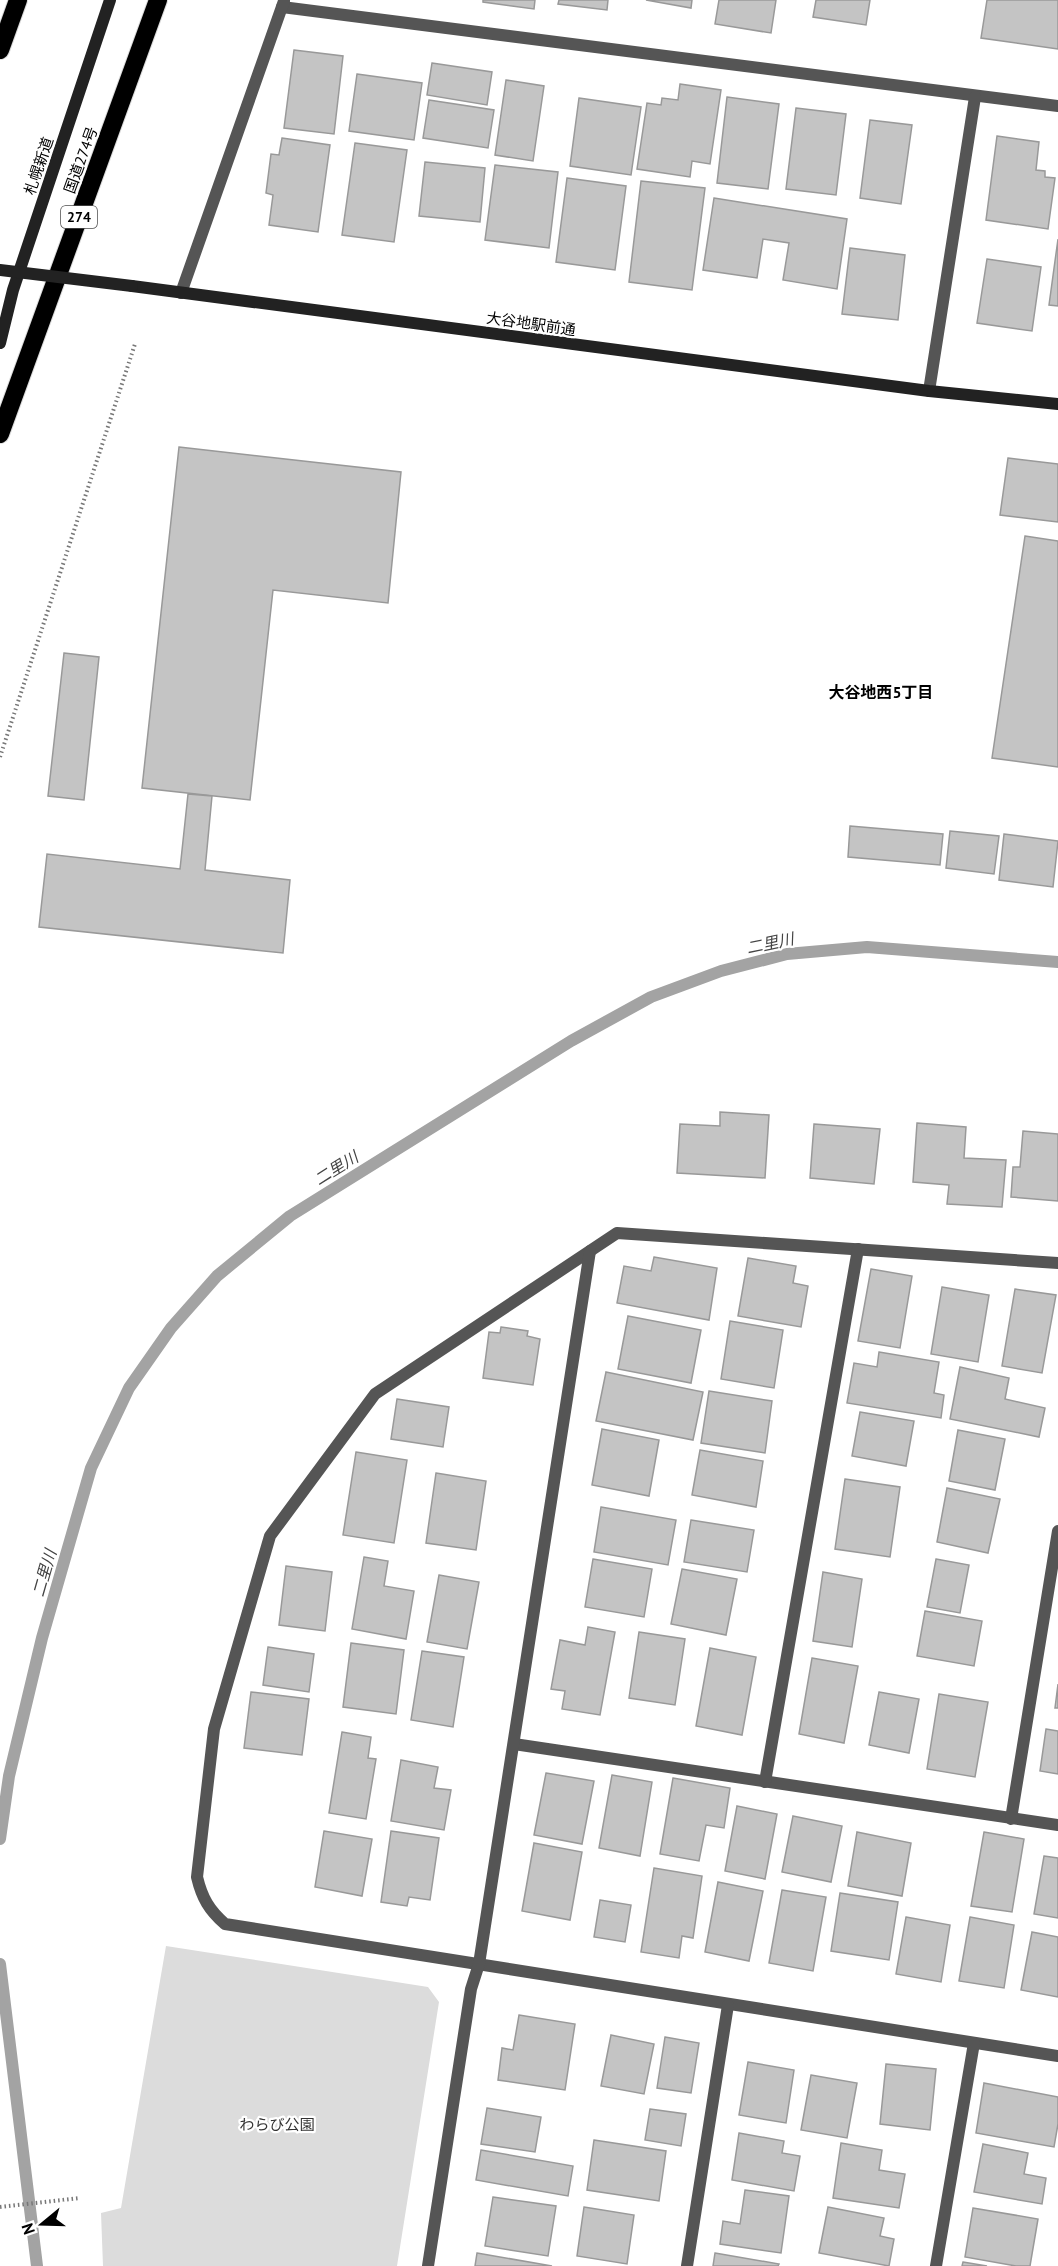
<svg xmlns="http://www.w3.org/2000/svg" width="1058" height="2266" viewBox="0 0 1058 2266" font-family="'PT Sans','Noto Sans JP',sans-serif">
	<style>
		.green { fill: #dcdcdc }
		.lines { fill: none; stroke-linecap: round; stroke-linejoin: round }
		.stream { stroke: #a3a3a3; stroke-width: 12 }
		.building { fill: #c4c4c4; stroke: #999; stroke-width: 1.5 }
		.highway-casing { stroke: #dbdbdb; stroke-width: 20 }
		.path { stroke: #777; stroke-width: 4; stroke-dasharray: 1.5 3; stroke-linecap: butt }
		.street { stroke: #555; stroke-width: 12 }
		.secondary { stroke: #222; stroke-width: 12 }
		.highway { stroke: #000; stroke-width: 18 }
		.secondary-bridge { stroke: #222; stroke-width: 12 }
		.labels { text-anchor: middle; stroke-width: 4.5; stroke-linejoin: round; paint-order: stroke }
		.shield { fill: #fff; stroke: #4c4c4c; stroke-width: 1.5 }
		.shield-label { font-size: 14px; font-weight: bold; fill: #000 }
		.street-label { font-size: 15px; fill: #000; stroke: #fff }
		.park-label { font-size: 15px; fill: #333; stroke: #fff }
		.neighbourhood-label { font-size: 16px; font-weight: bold; fill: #000; stroke: #fff }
		.water-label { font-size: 16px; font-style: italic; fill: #444; stroke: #fff }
	</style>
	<rect width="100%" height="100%" fill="#fff"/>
	<path class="green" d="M 166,1946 L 428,1987 L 439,2002 L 397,2266 L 103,2266 L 101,2213 L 121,2208 Z"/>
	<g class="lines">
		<g class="stream">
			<path d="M 0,1839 L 9,1776 L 42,1638 L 91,1468 L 129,1388 L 171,1328 L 217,1276 L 290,1216 L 571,1041 L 651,997 L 721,971 L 787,954 L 867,947 L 1058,962"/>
			<path d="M 0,1964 L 37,2266"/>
		</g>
	</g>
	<g class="building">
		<path d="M 483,0 L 535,0 L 534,9 L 483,2 Z"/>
		<path d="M 559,0 L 608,0 L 607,10 L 558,4 Z"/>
		<path d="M 646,0 L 692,0 L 691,8 Z"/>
		<path d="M 719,0 L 776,0 L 771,33 L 715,24 Z"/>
		<path d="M 816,0 L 870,0 L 866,25 L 813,17 Z"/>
		<path d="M 987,0 L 1058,0 L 1058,49 L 981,38 Z"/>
		<path d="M 294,50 L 343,56 L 334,134 L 284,128 Z"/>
		<path d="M 432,63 L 492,72 L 487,105 L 427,95 Z"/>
		<path d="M 357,74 L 422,83 L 414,140 L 349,131 Z"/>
		<path d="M 506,80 L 544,86 L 533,161 L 495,155 Z"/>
		<path d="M 680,84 L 721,90 L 710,164 L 692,161 L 690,177 L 637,169 L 647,103 L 661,105 L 662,98 L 678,100 Z"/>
		<path d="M 727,97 L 779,104 L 768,189 L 717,183 Z"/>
		<path d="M 579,98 L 641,107 L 631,175 L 570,166 Z"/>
		<path d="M 429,100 L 494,110 L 488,148 L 423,138 Z"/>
		<path d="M 796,108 L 846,114 L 836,195 L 786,189 Z"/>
		<path d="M 870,120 L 912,125 L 901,204 L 860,198 Z"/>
		<path d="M 997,136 L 1039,142 L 1036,170 L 1045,171 L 1045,177 L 1055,178 L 1048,229 L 986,220 Z"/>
		<path d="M 282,138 L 330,145 L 318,232 L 269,225 L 273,195 L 266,193 L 271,154 L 279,155 Z"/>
		<path d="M 355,143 L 407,150 L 394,242 L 342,235 Z"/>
		<path d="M 425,162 L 485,168 L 480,222 L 419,216 Z"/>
		<path d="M 495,165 L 558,172 L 549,248 L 485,240 Z"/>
		<path d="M 567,178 L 626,186 L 615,270 L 556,262 Z"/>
		<path d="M 641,181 L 705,188 L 692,290 L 629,282 Z"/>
		<path d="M 714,198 L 847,219 L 837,289 L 783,280 L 789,243 L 763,239 L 757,278 L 703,270 Z"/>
		<path d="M 1058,239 L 1058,306 L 1049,305 Z"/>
		<path d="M 850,248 L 905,255 L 898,320 L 842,314 Z"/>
		<path d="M 987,259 L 1041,267 L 1032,331 L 977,323 Z"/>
		<path d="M 179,447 L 401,472 L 388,603 L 273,590 L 250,800 L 142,788 Z"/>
		<path d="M 1008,458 L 1058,464 L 1058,522 L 1000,515 Z"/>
		<path d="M 1025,536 L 1058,541 L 1058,767 L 992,758 Z"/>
		<path d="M 64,653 L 99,657 L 84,800 L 48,796 Z"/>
		<path d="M 188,794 L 212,796 L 205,870 L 290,880 L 283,953 L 39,927 L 47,854 L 180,869 Z"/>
		<path d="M 850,826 L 943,834 L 940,865 L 848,857 Z"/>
		<path d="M 950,831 L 999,836 L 994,874 L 946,868 Z"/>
		<path d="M 1004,834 L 1058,841 L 1053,887 L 999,880 Z"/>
		<path d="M 720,1112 L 769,1115 L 765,1178 L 677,1173 L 680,1124 L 720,1126 Z"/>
		<path d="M 917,1123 L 966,1127 L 964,1158 L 1006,1160 L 1002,1207 L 947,1204 L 949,1185 L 913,1182 Z"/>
		<path d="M 814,1124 L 880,1129 L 874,1184 L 810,1178 Z"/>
		<path d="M 1023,1131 L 1058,1134 L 1058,1201 L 1011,1197 L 1013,1167 L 1020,1167 Z"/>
		<path d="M 654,1257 L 717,1268 L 709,1320 L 617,1303 L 624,1266 L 651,1271 Z"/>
		<path d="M 748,1258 L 796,1266 L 793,1283 L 808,1286 L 801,1327 L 738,1316 Z"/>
		<path d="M 871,1269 L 912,1276 L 900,1348 L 858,1341 Z"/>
		<path d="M 942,1287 L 989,1295 L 978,1362 L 931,1354 Z"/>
		<path d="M 1015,1289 L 1056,1295 L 1042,1373 L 1002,1366 Z"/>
		<path d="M 628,1316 L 701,1330 L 691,1383 L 618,1369 Z"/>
		<path d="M 730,1321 L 783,1330 L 774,1388 L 721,1379 Z"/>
		<path d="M 501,1327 L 528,1331 L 527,1336 L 540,1339 L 533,1385 L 483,1378 L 489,1332 L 500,1333 Z"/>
		<path d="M 879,1352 L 939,1362 L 934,1393 L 944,1395 L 941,1418 L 847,1403 L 854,1363 L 877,1367 Z"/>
		<path d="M 960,1367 L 1009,1378 L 1005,1399 L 1045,1408 L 1039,1437 L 950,1419 Z"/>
		<path d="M 606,1372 L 703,1392 L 693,1440 L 596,1421 Z"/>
		<path d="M 709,1391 L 772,1401 L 765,1453 L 701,1443 Z"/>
		<path d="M 397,1399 L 449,1407 L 443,1447 L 391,1439 Z"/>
		<path d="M 860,1412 L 914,1421 L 906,1466 L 852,1456 Z"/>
		<path d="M 602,1429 L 659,1440 L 649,1496 L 592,1485 Z"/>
		<path d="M 958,1430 L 1005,1439 L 995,1490 L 949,1481 Z"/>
		<path d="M 700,1450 L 763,1461 L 756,1507 L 692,1495 Z"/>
		<path d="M 356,1452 L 407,1460 L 394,1543 L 343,1535 Z"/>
		<path d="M 436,1473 L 486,1481 L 476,1550 L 426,1543 Z"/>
		<path d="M 845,1479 L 900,1487 L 890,1557 L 835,1549 Z"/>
		<path d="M 947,1488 L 1000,1499 L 988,1553 L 937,1542 Z"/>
		<path d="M 601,1507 L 676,1520 L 668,1565 L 594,1552 Z"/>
		<path d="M 691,1520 L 754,1530 L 747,1572 L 684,1562 Z"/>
		<path d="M 364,1557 L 388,1561 L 384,1586 L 414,1591 L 406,1639 L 352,1629 Z"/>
		<path d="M 593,1559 L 652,1569 L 644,1617 L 585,1607 Z"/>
		<path d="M 936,1559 L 969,1565 L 960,1613 L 927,1607 Z"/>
		<path d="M 286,1566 L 332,1572 L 325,1631 L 279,1625 Z"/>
		<path d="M 682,1569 L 737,1579 L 726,1635 L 671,1624 Z"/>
		<path d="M 823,1572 L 862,1579 L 852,1647 L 813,1641 Z"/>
		<path d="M 439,1575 L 479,1582 L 467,1649 L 427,1642 Z"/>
		<path d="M 925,1611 L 982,1621 L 974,1666 L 917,1656 Z"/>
		<path d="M 588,1627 L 615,1632 L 600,1715 L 562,1709 L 565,1691 L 551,1689 L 560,1640 L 585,1645 Z"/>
		<path d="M 639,1632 L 685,1639 L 675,1705 L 629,1698 Z"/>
		<path d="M 351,1643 L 404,1650 L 396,1714 L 343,1707 Z"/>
		<path d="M 268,1647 L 314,1654 L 309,1692 L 263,1685 Z"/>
		<path d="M 710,1648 L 756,1657 L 742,1735 L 696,1726 Z"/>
		<path d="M 422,1651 L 464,1657 L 453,1727 L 411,1720 Z"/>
		<path d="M 812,1658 L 858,1666 L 844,1743 L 799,1734 Z"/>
		<path d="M 1058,1684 L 1058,1708 L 1055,1708 Z"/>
		<path d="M 251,1692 L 309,1699 L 302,1755 L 244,1748 Z"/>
		<path d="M 879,1692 L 919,1699 L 909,1753 L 869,1745 Z"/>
		<path d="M 939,1694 L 988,1702 L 975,1777 L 927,1769 Z"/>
		<path d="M 1046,1729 L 1058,1731 L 1058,1774 L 1040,1771 Z"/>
		<path d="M 342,1732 L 371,1737 L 368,1758 L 376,1759 L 366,1819 L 329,1813 Z"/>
		<path d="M 401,1760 L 438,1767 L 434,1788 L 451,1790 L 444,1830 L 391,1821 Z"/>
		<path d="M 546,1773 L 594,1781 L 582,1844 L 534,1835 Z"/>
		<path d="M 612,1775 L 652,1782 L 640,1856 L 599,1848 Z"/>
		<path d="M 673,1778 L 730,1788 L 724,1828 L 706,1825 L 699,1861 L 660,1854 Z"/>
		<path d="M 737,1806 L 777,1814 L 765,1879 L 725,1871 Z"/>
		<path d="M 793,1816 L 842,1826 L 831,1882 L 782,1872 Z"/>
		<path d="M 324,1831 L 372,1839 L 362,1896 L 315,1887 Z"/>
		<path d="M 391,1831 L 439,1838 L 430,1900 L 409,1897 L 407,1906 L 381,1902 Z"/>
		<path d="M 857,1832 L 911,1843 L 902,1896 L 848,1886 Z"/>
		<path d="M 984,1832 L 1024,1839 L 1012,1912 L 971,1906 Z"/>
		<path d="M 534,1843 L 582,1852 L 570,1920 L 522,1911 Z"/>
		<path d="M 1044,1856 L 1058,1858 L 1058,1918 L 1034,1914 Z"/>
		<path d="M 654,1868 L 702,1876 L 693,1938 L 682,1936 L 679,1958 L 641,1952 Z"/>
		<path d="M 718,1882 L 763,1891 L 749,1961 L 705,1952 Z"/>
		<path d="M 782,1890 L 826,1897 L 813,1971 L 769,1963 Z"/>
		<path d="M 840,1893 L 898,1902 L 889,1960 L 831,1951 Z"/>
		<path d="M 600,1900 L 631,1905 L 625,1942 L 594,1937 Z"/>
		<path d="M 906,1917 L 950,1925 L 941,1982 L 896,1974 Z"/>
		<path d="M 970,1917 L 1014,1925 L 1004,1988 L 959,1981 Z"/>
		<path d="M 1032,1932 L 1058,1937 L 1058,1997 L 1021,1990 Z"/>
		<path d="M 519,2015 L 575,2024 L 565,2090 L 498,2080 L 502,2048 L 513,2050 Z"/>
		<path d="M 611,2035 L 654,2044 L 644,2094 L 601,2086 Z"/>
		<path d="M 665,2037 L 699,2043 L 691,2093 L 657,2088 Z"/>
		<path d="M 748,2062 L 794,2070 L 786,2123 L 739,2115 Z"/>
		<path d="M 886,2064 L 936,2069 L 930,2130 L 880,2124 Z"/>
		<path d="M 811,2075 L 857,2083 L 847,2138 L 801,2130 Z"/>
		<path d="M 984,2083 L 1058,2097 L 1058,2124 L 1054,2147 L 976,2133 Z"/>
		<path d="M 487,2108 L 541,2117 L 535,2152 L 481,2144 Z"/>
		<path d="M 650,2109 L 686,2114 L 681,2146 L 645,2140 Z"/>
		<path d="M 739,2133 L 784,2141 L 782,2153 L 800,2156 L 794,2191 L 732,2180 Z"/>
		<path d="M 594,2140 L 666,2151 L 659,2201 L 587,2190 Z"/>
		<path d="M 841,2143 L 882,2150 L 879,2170 L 905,2174 L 899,2208 L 833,2198 Z"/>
		<path d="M 983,2144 L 1028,2153 L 1024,2174 L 1046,2178 L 1042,2204 L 974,2192 Z"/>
		<path d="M 481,2150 L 573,2166 L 568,2196 L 476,2180 Z"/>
		<path d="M 745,2190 L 789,2196 L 781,2253 L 720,2244 L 723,2221 L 740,2224 Z"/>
		<path d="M 493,2197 L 556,2206 L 548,2256 L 485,2246 Z"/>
		<path d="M 584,2207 L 634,2215 L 627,2264 L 577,2256 Z"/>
		<path d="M 828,2207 L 884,2218 L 880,2236 L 894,2239 L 889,2266 L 819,2253 Z"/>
		<path d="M 973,2208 L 1038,2219 L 1030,2266 L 1016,2266 L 965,2257 Z"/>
		<path d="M 477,2253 L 552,2266 L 475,2266 Z"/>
		<path d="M 715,2253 L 779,2264 L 778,2266 L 713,2266 Z"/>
		<path d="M 963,2262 L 987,2266 L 962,2266 Z"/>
	</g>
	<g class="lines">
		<defs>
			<g id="highway">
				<path d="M 0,50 L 18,0"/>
				<path d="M 0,434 L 158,0"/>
			</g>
		</defs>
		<use href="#highway" class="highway-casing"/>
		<g class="path">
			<path d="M 0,757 L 135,344"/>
			<path d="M 0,2207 L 80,2198"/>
		</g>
		<g class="street">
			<path d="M 282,7 L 1058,106"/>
			<path d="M 181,293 L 284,1"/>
			<path d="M 929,391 L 975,97"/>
			<path d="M 1058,1263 L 617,1233 L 375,1394 L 270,1536 L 214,1729 L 197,1877 C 202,1898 209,1910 225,1924 L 1058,2056"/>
			<path d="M 514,1744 L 1058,1825"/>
			<path d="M 765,1782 L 858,1249"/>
			<path d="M 1011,1819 L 1058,1531"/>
			<path d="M 428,2266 L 471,1989 L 479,1964 L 590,1251"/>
			<path d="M 687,2266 L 728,2005"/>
			<path d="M 936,2266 L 974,2043"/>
		</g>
		<g class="secondary">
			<path d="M 132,286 L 929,391 L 1058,404"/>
			<path d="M 0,343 L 13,290 L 110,0"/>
		</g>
		<use href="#highway" class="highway"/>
		<path class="secondary-bridge" d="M 0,270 L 132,286"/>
	</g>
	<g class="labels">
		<rect class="shield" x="61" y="206" width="36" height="22" rx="4.5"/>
		<g class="shield-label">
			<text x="79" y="222">274</text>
		</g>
		<g class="street-label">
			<text transform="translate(81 160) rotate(-70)" y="5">国道274号</text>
			<text transform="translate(39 166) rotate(-71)" y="5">札幌新道</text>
			<text transform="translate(531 324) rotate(8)" y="5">大谷地駅前通</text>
		</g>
		<g class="park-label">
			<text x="277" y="2130">わらび公園</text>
		</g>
		<g class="neighbourhood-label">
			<text x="881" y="698">大谷地西5丁目</text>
		</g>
		<g class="water-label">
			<text transform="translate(770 943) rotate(-12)" y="6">二里川</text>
			<text transform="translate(336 1168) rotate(-32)" y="6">二里川</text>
			<text transform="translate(44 1573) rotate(-74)" y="6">二里川</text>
		</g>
	</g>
	<g transform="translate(42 2224) rotate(251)" stroke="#ffffff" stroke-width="4.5" paint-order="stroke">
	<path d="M0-4.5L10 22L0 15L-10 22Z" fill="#000000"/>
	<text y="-9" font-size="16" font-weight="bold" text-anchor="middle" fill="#000000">N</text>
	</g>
</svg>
